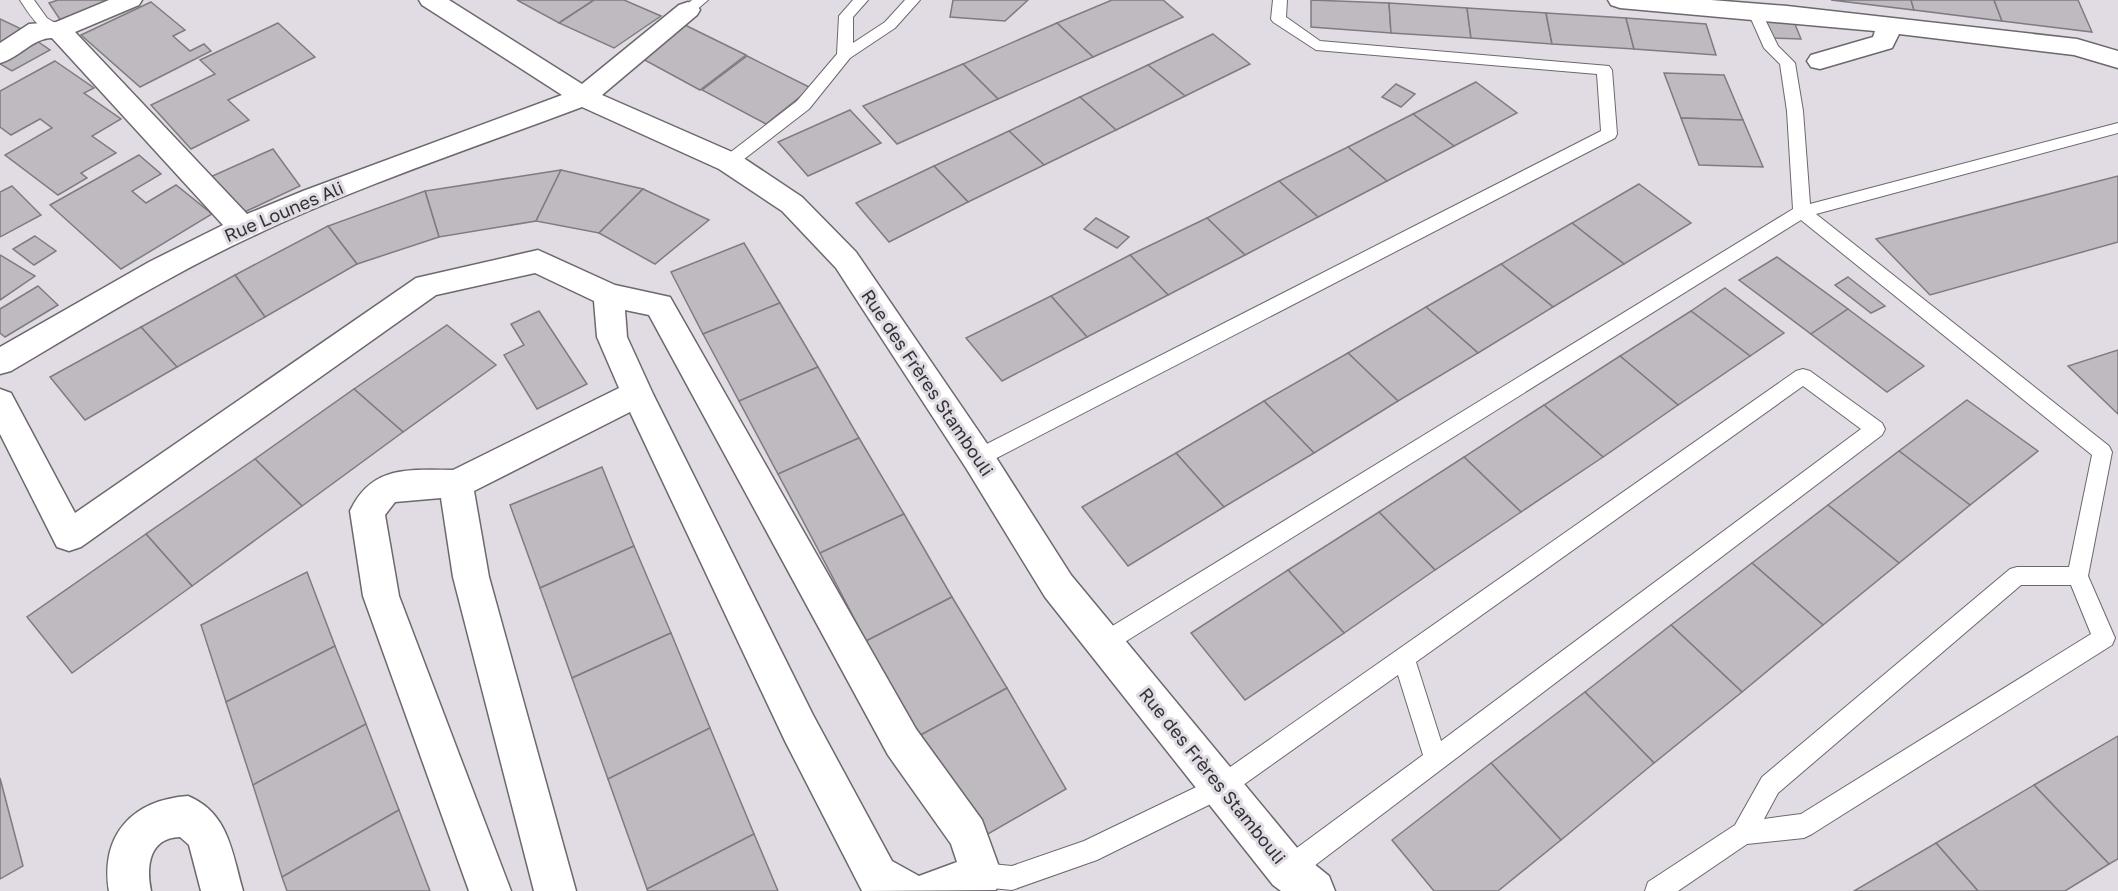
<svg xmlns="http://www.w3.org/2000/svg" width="2118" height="891" viewBox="0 0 2118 891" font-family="'Golos Text',sans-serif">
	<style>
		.building { fill: #bfbac0; stroke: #807b81; stroke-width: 1.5 }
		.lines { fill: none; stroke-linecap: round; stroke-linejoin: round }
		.lane-casing { stroke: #6c686d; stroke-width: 2 }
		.street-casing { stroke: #6c686d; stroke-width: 3 }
		.lane { fill: #fff; fill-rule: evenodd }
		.street { fill: #fff; fill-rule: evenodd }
		.labels { text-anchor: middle; stroke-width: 6; stroke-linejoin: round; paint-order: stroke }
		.street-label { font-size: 18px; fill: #343235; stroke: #e1dce3 }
	</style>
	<rect width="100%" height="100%" fill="#e1dce3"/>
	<g class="building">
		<path d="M 58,0 L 123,0 L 63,24 L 49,3 Z"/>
		<path d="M 517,0 L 594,0 L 559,23 Z"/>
		<path d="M 594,0 L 624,0 L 661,16 L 614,48 L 559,23 Z"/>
		<path d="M 953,0 L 1028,0 L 1005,21 L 950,17 Z"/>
		<path d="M 1112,0 L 1163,0 L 1183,17 L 1093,57 L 1057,23 Z"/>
		<path d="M 1311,0 L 1389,3 L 1391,33 L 1311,27 Z"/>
		<path d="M 1831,0 L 1911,0 L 1914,10 Z"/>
		<path d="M 1911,0 L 1994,0 L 2002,21 L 1914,10 Z"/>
		<path d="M 1994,0 L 2078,0 L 2092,32 L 2002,21 Z"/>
		<path d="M 151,2 L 185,30 L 173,36 L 190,51 L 204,44 L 211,51 L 140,87 L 81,35 Z"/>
		<path d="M 1389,3 L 1467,8 L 1471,38 L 1391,33 Z"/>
		<path d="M 1467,8 L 1546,13 L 1552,44 L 1471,38 Z"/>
		<path d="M 1546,13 L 1626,18 L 1634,49 L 1552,44 Z"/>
		<path d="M 1626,18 L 1706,24 L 1716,55 L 1634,49 Z"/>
		<path d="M 0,19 L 32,34 L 0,54 Z"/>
		<path d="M 1765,21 L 1794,22 L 1801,39 L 1772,38 Z"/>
		<path d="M 278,23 L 315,57 L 228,100 L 249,120 L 191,149 L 151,105 L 215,74 L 200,60 Z"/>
		<path d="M 1057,23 L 1093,57 L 998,99 L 963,64 Z"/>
		<path d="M 685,25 L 746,55 L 700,90 L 639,57 Z"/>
		<path d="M 1213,34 L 1250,64 L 1185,96 L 1148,65 Z"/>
		<path d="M 37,41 L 50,50 L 12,71 L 0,64 L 0,62 Z"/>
		<path d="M 747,56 L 811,88 L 766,124 L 702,90 Z"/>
		<path d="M 55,61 L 94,88 L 84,93 L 121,119 L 92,136 L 116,153 L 81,173 L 87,178 L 58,195 L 5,155 L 52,128 L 40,119 L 11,135 L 0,127 L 0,91 Z"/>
		<path d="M 963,64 L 998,99 L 897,144 L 863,106 Z"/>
		<path d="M 1148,65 L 1185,96 L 1116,130 L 1080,97 Z"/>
		<path d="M 1664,73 L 1724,75 L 1743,120 L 1681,118 Z"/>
		<path d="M 1476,82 L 1517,113 L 1454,146 L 1413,114 Z"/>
		<path d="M 1396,84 L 1415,94 L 1401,107 L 1382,97 Z"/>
		<path d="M 1080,97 L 1116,130 L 1044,165 L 1009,131 Z"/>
		<path d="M 850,110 L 881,143 L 808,176 L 778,142 Z"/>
		<path d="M 1413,114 L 1454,146 L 1387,181 L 1348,147 Z"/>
		<path d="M 1681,118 L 1743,120 L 1763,167 L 1699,165 Z"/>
		<path d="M 1009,131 L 1044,165 L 968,202 L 934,166 Z"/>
		<path d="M 1348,147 L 1387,181 L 1318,217 L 1279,181 Z"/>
		<path d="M 273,149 L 300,186 L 236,216 L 210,177 Z"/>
		<path d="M 139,155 L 161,174 L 132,191 L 146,203 L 176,185 L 212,214 L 121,269 L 50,205 Z"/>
		<path d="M 934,166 L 968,202 L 889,242 L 856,203 Z"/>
		<path d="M 561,170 L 536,221 L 439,237 L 425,191 Z"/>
		<path d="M 561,170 L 643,189 L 599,233 L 536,221 Z"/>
		<path d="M 2118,176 L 2118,242 L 1930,295 L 1876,239 Z"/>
		<path d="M 1279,181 L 1318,217 L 1245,255 L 1207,218 Z"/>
		<path d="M 1639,184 L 1691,223 L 1624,264 L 1572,223 Z"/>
		<path d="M 12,186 L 41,215 L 0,237 L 0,192 Z"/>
		<path d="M 643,189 L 709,220 L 655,264 L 599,233 Z"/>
		<path d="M 425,191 L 439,237 L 357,264 L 328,226 Z"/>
		<path d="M 1096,218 L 1129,237 L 1117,248 L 1084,229 Z"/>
		<path d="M 1207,218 L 1245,255 L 1168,295 L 1130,255 Z"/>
		<path d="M 1572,223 L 1624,264 L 1553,307 L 1501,264 Z"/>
		<path d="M 328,226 L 357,264 L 265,317 L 235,275 Z"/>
		<path d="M 35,236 L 56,251 L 34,265 L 13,249 Z"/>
		<path d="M 744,243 L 780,303 L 703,334 L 671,272 Z"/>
		<path d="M 0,255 L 35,276 L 0,300 Z"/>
		<path d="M 1130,255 L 1168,295 L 1087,337 L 1051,296 Z"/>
		<path d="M 1777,257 L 1848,309 L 1811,334 L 1739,280 Z"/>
		<path d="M 1501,264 L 1553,307 L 1478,353 L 1426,307 Z"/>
		<path d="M 235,275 L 265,317 L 177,367 L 141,327 Z"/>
		<path d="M 1848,277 L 1885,306 L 1871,313 L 1835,285 Z"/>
		<path d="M 38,286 L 58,305 L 5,337 L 0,333 L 0,309 Z"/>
		<path d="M 1725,288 L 1784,333 L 1750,356 L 1691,311 Z"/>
		<path d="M 1051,296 L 1087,337 L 1002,381 L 966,338 Z"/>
		<path d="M 780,303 L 818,367 L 739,401 L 703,334 Z"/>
		<path d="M 1426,307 L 1478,353 L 1398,401 L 1348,353 Z"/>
		<path d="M 1848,309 L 1924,366 L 1887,392 L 1811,334 Z"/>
		<path d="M 539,311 L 587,384 L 537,409 L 504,355 L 524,345 L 511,324 Z"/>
		<path d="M 1691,311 L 1750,356 L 1678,405 L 1620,356 Z"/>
		<path d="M 447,325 L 496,365 L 403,432 L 354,389 Z"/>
		<path d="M 141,327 L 177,367 L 85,420 L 50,377 Z"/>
		<path d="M 2118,350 L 2118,414 L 2068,366 Z"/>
		<path d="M 1348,353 L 1398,401 L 1314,453 L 1264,401 Z"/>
		<path d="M 1620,356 L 1678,405 L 1603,457 L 1544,405 Z"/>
		<path d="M 818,367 L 859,438 L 778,474 L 739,401 Z"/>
		<path d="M 354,389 L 403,432 L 302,506 L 255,459 Z"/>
		<path d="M 1967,400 L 2038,451 L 1970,505 L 1899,451 Z"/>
		<path d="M 1264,401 L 1314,453 L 1224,507 L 1176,453 Z"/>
		<path d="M 1544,405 L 1603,457 L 1521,512 L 1464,457 Z"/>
		<path d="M 859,438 L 904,514 L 820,553 L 778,474 Z"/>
		<path d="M 1899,451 L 1970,505 L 1899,563 L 1828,505 Z"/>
		<path d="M 1176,453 L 1224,507 L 1128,566 L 1082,507 Z"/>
		<path d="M 1464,457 L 1521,512 L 1435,570 L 1379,512 Z"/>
		<path d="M 255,459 L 302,506 L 192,586 L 146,534 Z"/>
		<path d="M 602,467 L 634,546 L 540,588 L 510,505 Z"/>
		<path d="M 1828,505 L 1899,563 L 1823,625 L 1752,563 Z"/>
		<path d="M 1379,512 L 1435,570 L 1344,633 L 1288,570 Z"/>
		<path d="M 904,514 L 952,597 L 866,641 L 820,553 Z"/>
		<path d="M 146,534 L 192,586 L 72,673 L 27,617 Z"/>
		<path d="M 634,546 L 671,633 L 572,678 L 540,588 Z"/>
		<path d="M 1752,563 L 1823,625 L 1742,692 L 1671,625 Z"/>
		<path d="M 1288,570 L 1344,633 L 1245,700 L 1191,633 Z"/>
		<path d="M 307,572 L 335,646 L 226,702 L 201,625 Z"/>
		<path d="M 952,597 L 1007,688 L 917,737 L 866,641 Z"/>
		<path d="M 1671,625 L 1742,692 L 1654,763 L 1585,692 Z"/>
		<path d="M 671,633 L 710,728 L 608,779 L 572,678 Z"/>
		<path d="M 335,646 L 366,724 L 253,785 L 226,702 Z"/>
		<path d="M 1007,688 L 1066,789 L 974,842 L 917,737 Z"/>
		<path d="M 1585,692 L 1654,763 L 1561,840 L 1491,763 Z"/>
		<path d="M 366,724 L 399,810 L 282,877 L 253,785 Z"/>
		<path d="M 710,728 L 754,834 L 647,889 L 608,779 Z"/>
		<path d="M 2118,736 L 2118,859 L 2109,864 L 2034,785 Z"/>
		<path d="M 1491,763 L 1561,840 L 1498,891 L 1434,891 L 1392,840 Z"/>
		<path d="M 0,778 L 23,866 L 0,879 Z"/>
		<path d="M 2034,785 L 2109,864 L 2065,891 L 1978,891 L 1936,843 Z"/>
		<path d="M 399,810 L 430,891 L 287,891 L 282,877 Z"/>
		<path d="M 754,834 L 778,891 L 648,891 L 647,889 Z"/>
		<path d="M 1936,843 L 1978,891 L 1854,891 Z"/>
	</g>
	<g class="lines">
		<defs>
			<g id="lane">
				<path d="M 20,0 L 34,0 L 47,18 L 66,30 L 64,33 C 44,39 29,14 20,0 Z"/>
				<path d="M 692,0 L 708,0 L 693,13 L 683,13 L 681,10 Z"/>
				<path d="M 853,0 L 868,0 L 853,17 L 853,43 L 885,22 L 905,0 L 920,0 L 895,28 L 850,58 L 809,109 L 735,166 L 723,166 L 721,162 L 723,158 L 797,101 L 837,54 L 839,16 Z"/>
				<path d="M 1273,0 L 1287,0 L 1286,17 L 1320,41 L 1609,66 L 1612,70 L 1617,134 L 1615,138 L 985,464 L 978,466 L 971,464 L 968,458 L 971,452 L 1601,131 L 1597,74 L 1316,50 L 1273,22 L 1271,19 Z"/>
				<path d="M 1755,7 L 1760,9 L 1778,46 L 1795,63 L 1803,111 L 1810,204 L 2118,123 L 2118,133 L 1816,214 L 2109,446 L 2112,452 L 2088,576 L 2115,638 L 2112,645 L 1812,834 L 1804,838 L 1747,844 L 1678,891 L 1645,891 L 1648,882 L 1735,825 L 1762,777 L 2010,569 L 2017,567 L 2069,567 L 2092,455 L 1801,220 L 1112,650 L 1104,653 L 1096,650 L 1093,643 L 1096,636 L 1793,209 L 1787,111 L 1780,64 L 1764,48 L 1748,12 ZM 2021,585 L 2071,585 L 2091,634 L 1801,814 L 1764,819 L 1778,793 Z"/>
				<path d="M 1803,369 L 1810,371 L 1882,423 L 1885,429 L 1882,435 L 1297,879 L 1288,882 L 1279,879 L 1276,870 L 1279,861 L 1423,755 L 1398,675 L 1229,795 L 1097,860 L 1012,890 L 981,887 L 972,884 L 969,875 L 972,866 L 981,863 L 1012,866 L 1084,841 L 1213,779 L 1796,371 ZM 1803,386 L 1861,429 L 1441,741 L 1416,662 Z"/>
			</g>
			<g id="street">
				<path d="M 109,0 L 142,0 L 139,5 L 75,32 L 247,214 L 303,191 L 562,95 L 422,5 L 419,0 L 449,0 L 582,84 L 679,5 L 688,2 L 697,5 L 700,10 L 697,15 L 602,95 L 739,155 L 802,197 L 856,252 L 990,448 L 1071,575 L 1303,855 L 1329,876 L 1335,891 L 1281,891 L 1273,885 L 1045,597 L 966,468 L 836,268 L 782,211 L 719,169 L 582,107 C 473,148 358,186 253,236 C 169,275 91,324 11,371 L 0,374 L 0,347 L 149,262 L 223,225 L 52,38 C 33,38 19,58 0,63 L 0,43 L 29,24 L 56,22 Z"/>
				<path d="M 1608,0 L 1711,0 L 1787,6 L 2077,39 L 2118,51 L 2118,68 L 2074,55 L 1899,34 L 1892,48 L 1820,69 L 1811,67 L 1807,61 L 1811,55 L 1873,37 L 1875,31 L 1620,8 L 1611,5 Z"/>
				<path d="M 538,250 L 615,285 L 670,297 L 916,729 L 982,820 L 1002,875 L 996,890 L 862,891 L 785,741 L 630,412 L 474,491 L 489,577 L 576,891 L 534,891 L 453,577 L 441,498 L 395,502 L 385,515 L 399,596 L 511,891 L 469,891 L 363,596 L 350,511 C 372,465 408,470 453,470 L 619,388 L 597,337 L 594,301 L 535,273 L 436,295 L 81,547 L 69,551 L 57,547 L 0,434 L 0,389 L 11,393 L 75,513 L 416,278 ZM 625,310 L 649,315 L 888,755 L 951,844 L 957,862 L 919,876 L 892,861 L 813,715 L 653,394 L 627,337 Z"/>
				<path d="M 188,796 C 229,813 232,853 243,891 L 201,891 L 189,845 L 180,837 C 149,838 146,866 151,891 L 109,891 C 100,834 133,800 188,796 Z"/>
			</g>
		</defs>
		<use href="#lane" class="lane-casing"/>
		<use href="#street" class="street-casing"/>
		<use href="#lane" class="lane"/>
		<use href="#street" class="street"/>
	</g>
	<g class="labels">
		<g class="street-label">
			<text transform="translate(284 212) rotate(-23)" y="6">Rue Lounes Ali</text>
			<text transform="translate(927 383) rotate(56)" y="6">Rue des Frères Stambouli</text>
			<text transform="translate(1212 776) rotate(51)" y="6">Rue des Frères Stambouli</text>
		</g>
	</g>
</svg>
